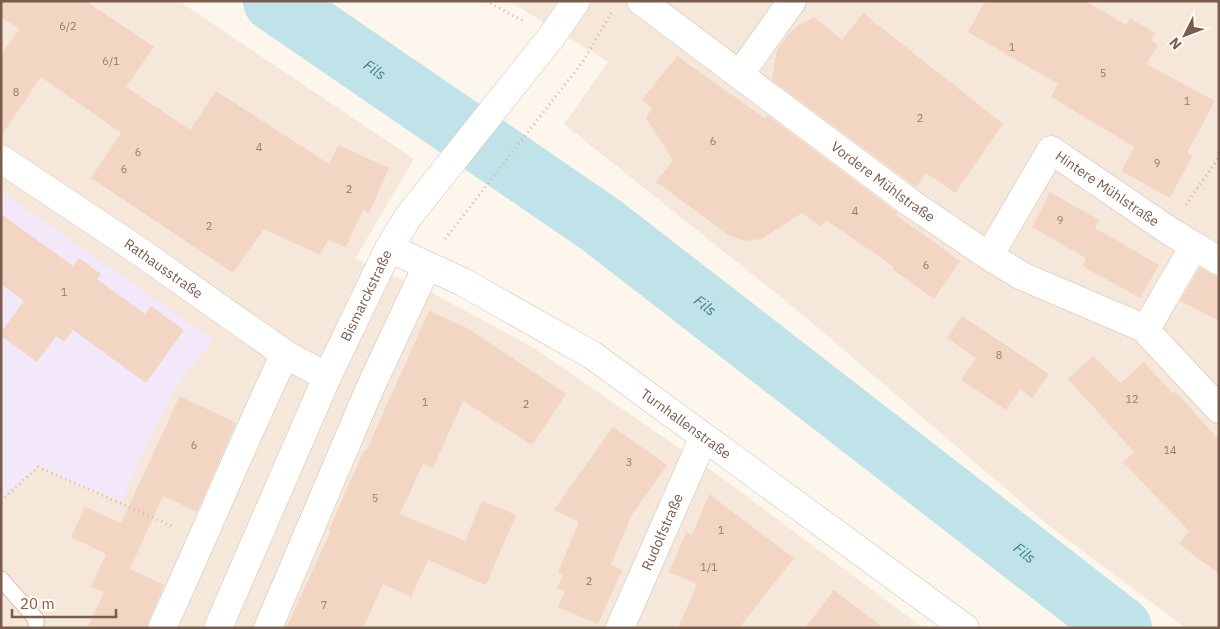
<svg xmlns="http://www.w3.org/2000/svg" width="1220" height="629" viewBox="0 0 1220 629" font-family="'IBM Plex Sans',sans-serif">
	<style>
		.residential { fill: #f5e8da }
		.education { fill: #f3e8fa }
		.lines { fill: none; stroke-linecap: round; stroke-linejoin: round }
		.river { stroke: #bfe3e8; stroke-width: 62 }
		.building { fill: #f3d5c3 }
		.lane-casing { stroke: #d1beb0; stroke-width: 17 }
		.street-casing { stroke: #d1beb0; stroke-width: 29 }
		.secondary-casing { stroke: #d6c0b0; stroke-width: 29 }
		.path { stroke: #d9b8a5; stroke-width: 3; stroke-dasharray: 1 4; stroke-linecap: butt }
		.lane { stroke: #fff; stroke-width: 15 }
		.street { stroke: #fff; stroke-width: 28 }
		.secondary { stroke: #fff; stroke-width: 28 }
		.labels { text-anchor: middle; stroke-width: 4; stroke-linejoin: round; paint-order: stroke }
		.number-label { font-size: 11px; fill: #987a6a }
		.street-label { font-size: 14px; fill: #7a5c4d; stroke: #fffaf3 }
		.water-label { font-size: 15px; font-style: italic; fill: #437c86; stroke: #fffaf3 }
	</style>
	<rect width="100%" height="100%" fill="#fdf6ec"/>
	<g class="residential">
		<path d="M 1,1 L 179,1 L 414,159 L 355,259 L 432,293 L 534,348 L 721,477 L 923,628 L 1,628 Z"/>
		<path d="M 509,1 L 1219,1 L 1219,628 L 1186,628 L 1048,525 L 803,315 L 564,124 L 608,62 Z"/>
	</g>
	<path class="education" d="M 1,191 L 213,340 L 174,389 L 121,502 L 38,466 L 1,498 Z"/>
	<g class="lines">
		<path class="river" id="s1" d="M 274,1 L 601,225 L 1121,628"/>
	</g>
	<g class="building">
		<path d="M 1,1 L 86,1 L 154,47 L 126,87 L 190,130 L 216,91 L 329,164 L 338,145 L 389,168 L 369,213 L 363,210 L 346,247 L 328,240 L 320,255 L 264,229 L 233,273 L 91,178 L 121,133 L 41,77 L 1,136 L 1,55 L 19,29 L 1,17 Z"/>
		<path d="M 985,1 L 1086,1 L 1126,25 L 1130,18 L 1155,33 L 1151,40 L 1158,45 L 1146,64 L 1215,101 L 1187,153 L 1192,156 L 1170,198 L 1121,171 L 1134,147 L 1051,97 L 1058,84 L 968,32 Z"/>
		<path d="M 863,13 L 1003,124 L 955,193 L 926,173 L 916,187 L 772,80 L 777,50 L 786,37 L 799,25 L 814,17 L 842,40 Z"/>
		<path d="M 677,56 L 766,119 L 767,115 L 898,213 L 896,215 L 960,261 L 934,299 L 892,269 L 894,267 L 826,220 L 821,227 L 802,213 L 762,239 L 745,241 L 730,236 L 656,182 L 673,160 L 646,118 L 652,108 L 642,100 Z"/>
		<path d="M 1050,192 L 1099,220 L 1095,228 L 1159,265 L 1140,298 L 1082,266 L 1086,258 L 1032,227 Z"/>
		<path d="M 1,214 L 73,266 L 79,258 L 101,274 L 97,279 L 145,314 L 151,306 L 184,330 L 146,383 L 73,330 L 64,342 L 56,336 L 37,362 L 1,336 L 1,332 L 24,301 L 1,284 Z"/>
		<path d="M 1200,268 L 1219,278 L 1219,321 L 1180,301 Z"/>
		<path d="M 429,311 L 467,328 L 566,394 L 532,445 L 463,401 L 433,468 L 423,464 L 400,514 L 465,541 L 482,501 L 516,515 L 486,585 L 428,560 L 411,597 L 383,584 L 363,628 L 286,628 L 331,531 L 329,530 L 364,450 L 366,451 Z"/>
		<path d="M 962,316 L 1049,374 L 1032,398 L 1020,389 L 1006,410 L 961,380 L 976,358 L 947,338 Z"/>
		<path d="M 1093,356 L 1121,383 L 1144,362 L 1173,394 L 1175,391 L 1219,440 L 1219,574 L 1179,544 L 1189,531 L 1123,462 L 1134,452 L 1068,379 Z"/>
		<path d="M 180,396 L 236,423 L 197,512 L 163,496 L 130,569 L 164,585 L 148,622 L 147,628 L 87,628 L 104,592 L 91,587 L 106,554 L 71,537 L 85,507 L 121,523 Z"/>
		<path d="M 613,427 L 667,465 L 631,516 L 611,565 L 622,570 L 598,624 L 558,607 L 565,591 L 557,588 L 563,575 L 558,572 L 579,522 L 554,510 Z"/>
		<path d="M 709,494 L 794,558 L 739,628 L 678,628 L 697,584 L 669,572 L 686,532 L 692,535 Z"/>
		<path d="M 834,590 L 883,628 L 805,628 Z"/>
	</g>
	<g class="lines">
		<defs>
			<path id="lane" d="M 1,579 L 36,619 L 36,628"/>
			<g id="street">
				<path id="s2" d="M 641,1 L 912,204 L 989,256 L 1022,276 L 1146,329 L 1149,334 L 1219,409"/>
				<path d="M 740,74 L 792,1"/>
				<path id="s3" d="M 389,248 L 463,282 L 592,355 L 965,628"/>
				<path id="s4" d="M 989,256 L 1051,150 L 1168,230 L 1219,261"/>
				<path d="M 1146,329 L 1194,246"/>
				<path d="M 162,628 C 204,537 242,444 285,354"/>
				<path d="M 268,628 L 370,388 L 427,266"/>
				<path id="s5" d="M 620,628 L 704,437"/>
			</g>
			<g id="secondary">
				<path id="s6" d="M 1,159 L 136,249 L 285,354 L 327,377"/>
				<path id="s7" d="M 218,628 L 327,377 L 389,248 L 408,217 L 552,36 L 576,1"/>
			</g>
		</defs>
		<use href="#lane" class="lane-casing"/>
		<use href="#street" class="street-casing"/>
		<use href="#secondary" class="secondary-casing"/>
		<g class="path">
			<path d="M 486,1 L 523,21"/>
			<path d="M 1186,205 L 1219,157"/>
			<path d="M 445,239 L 584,60 L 611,13"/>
			<path d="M 1,501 L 38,467 L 172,526"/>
		</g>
		<use href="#lane" class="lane"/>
		<use href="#street" class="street"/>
		<use href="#secondary" class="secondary"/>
	</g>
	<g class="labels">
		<g class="number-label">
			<text x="68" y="30">6/2</text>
			<text x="1012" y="51">1</text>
			<text x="111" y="65">6/1</text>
			<text x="1103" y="77">5</text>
			<text x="16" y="96">8</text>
			<text x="1187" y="105">1</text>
			<text x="920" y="122">2</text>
			<text x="713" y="145">6</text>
			<text x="259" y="151">4</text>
			<text x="138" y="156">6</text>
			<text x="1157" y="167">9</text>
			<text x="124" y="173">6</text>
			<text x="349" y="193">2</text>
			<text x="855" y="215">4</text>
			<text x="1060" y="224">9</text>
			<text x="209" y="230">2</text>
			<text x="926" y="269">6</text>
			<text x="64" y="296">1</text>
			<text x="999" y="359">8</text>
			<text x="1132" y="403">12</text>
			<text x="425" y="406">1</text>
			<text x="526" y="408">2</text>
			<text x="194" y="449">6</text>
			<text x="1170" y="454">14</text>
			<text x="629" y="466">3</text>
			<text x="375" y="502">5</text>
			<text x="721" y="534">1</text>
			<text x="709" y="571">1/1</text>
			<text x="589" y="585">2</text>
			<text x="324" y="609">7</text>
		</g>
		<g class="street-label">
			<text dy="5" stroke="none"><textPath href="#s2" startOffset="302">Vordere Mühlstraße</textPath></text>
			<text dy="5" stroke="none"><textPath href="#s4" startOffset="191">Hintere Mühlstraße</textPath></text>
			<text dy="5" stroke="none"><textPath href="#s6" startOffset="196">Rathausstraße</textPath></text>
			<text dy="5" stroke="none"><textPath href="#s7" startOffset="364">Bismarckstraße</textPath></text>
			<text dy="5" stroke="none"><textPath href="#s3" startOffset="346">Turnhallenstraße</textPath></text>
			<text dy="5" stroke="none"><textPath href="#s5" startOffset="105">Rudolfstraße</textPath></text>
		</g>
		<g class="water-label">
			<text dy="5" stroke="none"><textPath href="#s1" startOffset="122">Fils</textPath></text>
			<text dy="5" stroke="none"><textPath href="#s1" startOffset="528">Fils</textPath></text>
			<text dy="5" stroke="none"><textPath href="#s1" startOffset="932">Fils</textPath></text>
		</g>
	</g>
	<rect width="1220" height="629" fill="none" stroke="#7a5c4d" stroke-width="5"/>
	<g transform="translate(1185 35) rotate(228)" stroke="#fffaf3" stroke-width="4" paint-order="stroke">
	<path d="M0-4L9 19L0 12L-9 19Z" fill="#7a5c4d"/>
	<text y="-8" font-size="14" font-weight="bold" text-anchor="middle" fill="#7a5c4d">N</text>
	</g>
	<path d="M12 609v8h104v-8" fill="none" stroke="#7a5c4d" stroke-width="2.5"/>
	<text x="20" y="609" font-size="15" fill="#7a5c4d" stroke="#fffaf3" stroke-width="4" paint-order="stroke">20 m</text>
</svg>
